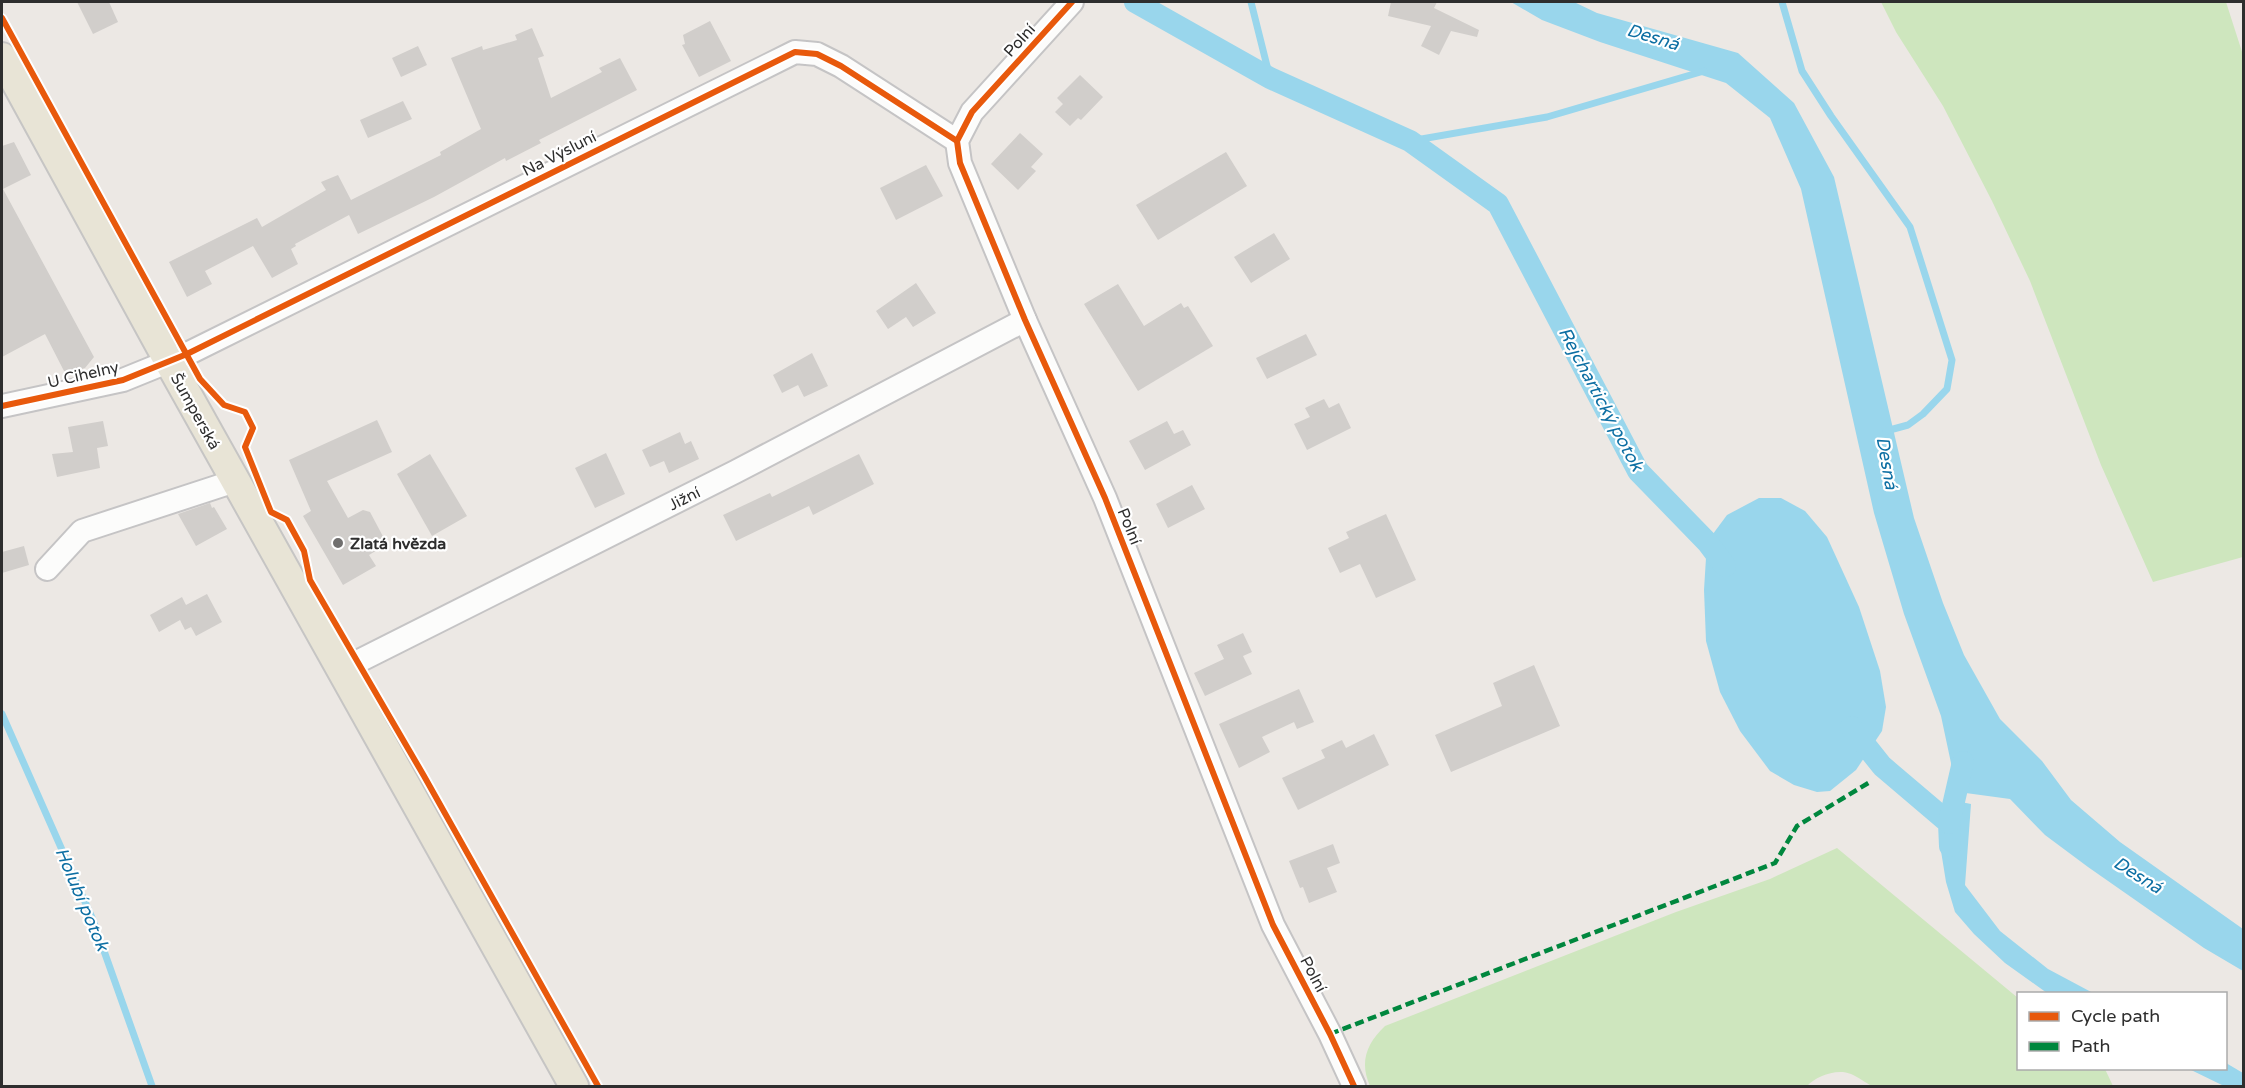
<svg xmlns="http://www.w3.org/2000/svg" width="2245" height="1088" viewBox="0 0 2245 1088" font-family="'Varela Round',sans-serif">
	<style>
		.green { fill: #cee6be }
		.water { fill: #99d6ec }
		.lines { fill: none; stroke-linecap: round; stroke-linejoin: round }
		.stream { stroke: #99d6ec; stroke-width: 7 }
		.canal { stroke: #99d6ec; stroke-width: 22 }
		.building { fill: #d1cecb }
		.minor-casing { stroke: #c5c4c5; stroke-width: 26 }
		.major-casing { stroke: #c6c5c4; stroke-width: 32 }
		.minor { stroke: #fcfcfb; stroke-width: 22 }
		.major { stroke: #e8e4d6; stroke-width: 28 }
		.quiet { stroke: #00873e; stroke-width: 4.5; stroke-dasharray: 9 4.5; stroke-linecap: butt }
		.cycleway-casing { stroke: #fff; stroke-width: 10 }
		.cycleway { stroke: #e8590c; stroke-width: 6 }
		.poi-dot { fill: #706f6e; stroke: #fff; stroke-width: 2 }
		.labels { text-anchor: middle; stroke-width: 4.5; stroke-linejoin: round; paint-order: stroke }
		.street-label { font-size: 16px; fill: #2e2e2e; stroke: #fff }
		.poi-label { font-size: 16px; font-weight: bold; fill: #2e2e2e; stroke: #fff; text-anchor: start }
		.water-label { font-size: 18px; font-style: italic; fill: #0d6fa3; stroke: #fff }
	</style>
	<rect width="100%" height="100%" fill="#ece8e4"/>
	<g class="green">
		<path d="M 1881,2 L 2226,2 L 2244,58 L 2243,557 L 2153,582 L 2101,465 L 2030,281 L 1992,201 L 1943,106 L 1896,32 Z"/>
		<path d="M 1837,848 L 2018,998 L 2018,1068 L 2105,1069 L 2113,1086 L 1872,1086 C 1866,1083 1858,1077 1851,1074 C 1837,1068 1816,1076 1807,1086 L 1370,1086 C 1359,1062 1367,1043 1385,1026 L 1676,912 L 1770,879 Z"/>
	</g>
	<g class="water">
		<path d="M 1511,2 L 1574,2 L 1597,13 L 1738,53 L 1794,103 L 1834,177 L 1914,518 L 1943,603 L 1964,655 L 2000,719 L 2042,761 L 2071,800 L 2120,842 L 2243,929 L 2243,971 L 2204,948 L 2088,867 L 2045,835 L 2010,799 L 1951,791 L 1951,763 L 1941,716 L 1904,614 L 1874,513 L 1801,189 L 1770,118 L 1726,83 L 1600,42 L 1542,20 Z"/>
		<path d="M 1759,498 L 1781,498 L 1805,511 L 1827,537 L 1859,607 L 1880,671 L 1886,707 L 1882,731 L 1856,770 L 1830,791 L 1817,792 L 1794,785 L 1770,771 L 1740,731 L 1720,692 L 1706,641 L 1704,590 L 1707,542 L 1727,515 Z"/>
		<path d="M 1946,799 L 1971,804 L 1965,885 L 2000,931 L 2048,969 L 2093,993 L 2047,993 L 2005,963 L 1974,934 L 1955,912 L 1946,882 L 1941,851 Z"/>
		<path d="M 2226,1063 L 2243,1073 L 2243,1086 L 2224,1086 L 2189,1069 L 2226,1068 Z"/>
	</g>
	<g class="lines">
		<g class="stream">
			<path d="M 1251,2 L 1270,78"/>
			<path d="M 1782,2 L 1802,71 L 1831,116 L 1910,227 L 1952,360 L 1947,389 L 1923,414 L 1908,425 L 1886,431"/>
			<path d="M 1410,141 L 1547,117 L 1704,71"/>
			<path d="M 2,714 L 93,920 L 152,1086"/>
		</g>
		<g class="canal">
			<path d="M 1135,2 L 1270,78 L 1410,141 L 1498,204 L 1638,471 L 1707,542 L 1725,566"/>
			<path d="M 1851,727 L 1882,766 L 1949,823 L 1950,846"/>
			<path d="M 1949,823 L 1963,762"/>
		</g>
	</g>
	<g class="building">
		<path d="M 77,2 L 109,2 L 118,22 L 93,34 Z"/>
		<path d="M 1391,2 L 1437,2 L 1434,8 L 1479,30 L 1477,37 L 1451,31 L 1439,55 L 1421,46 L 1431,26 L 1388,16 Z"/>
		<path d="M 710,21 L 731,61 L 699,77 L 682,45 L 685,44 L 683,35 Z"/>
		<path d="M 532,28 L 544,56 L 538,58 L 551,98 L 602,72 L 599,68 L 620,58 L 637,90 L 539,140 L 541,143 L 506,161 L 505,158 L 434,197 L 358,234 L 349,215 L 295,244 L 296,246 L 291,249 L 298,264 L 272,278 L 253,246 L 205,271 L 212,284 L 187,297 L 169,262 L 257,218 L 262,227 L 326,190 L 321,182 L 338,175 L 351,200 L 441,155 L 440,152 L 481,129 L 451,58 L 482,46 L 483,50 L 517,40 L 515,35 Z"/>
		<path d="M 418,46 L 427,65 L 401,77 L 392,58 Z"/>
		<path d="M 1080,75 L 1103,97 L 1081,120 L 1078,118 L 1070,126 L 1055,112 L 1063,104 L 1057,98 Z"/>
		<path d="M 403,101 L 412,119 L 368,138 L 360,120 Z"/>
		<path d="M 1020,133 L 1043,154 L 1031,167 L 1036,171 L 1018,190 L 991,164 Z"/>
		<path d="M 14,142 L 31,175 L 3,189 L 94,357 L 85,368 L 72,372 L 64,371 L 45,334 L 2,357 L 2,146 Z"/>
		<path d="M 1226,152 L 1247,186 L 1158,240 L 1136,205 Z"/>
		<path d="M 926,165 L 943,196 L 896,220 L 880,188 Z"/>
		<path d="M 1274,233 L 1290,259 L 1251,283 L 1234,257 Z"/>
		<path d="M 916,283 L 936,313 L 913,327 L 906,317 L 888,329 L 876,311 Z"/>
		<path d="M 1118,284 L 1144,326 L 1181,303 L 1184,308 L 1188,306 L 1213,346 L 1138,391 L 1084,304 Z"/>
		<path d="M 1306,334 L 1317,355 L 1267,379 L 1256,358 Z"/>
		<path d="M 812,353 L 828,386 L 804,397 L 798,385 L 782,393 L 773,375 Z"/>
		<path d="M 1324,399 L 1329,408 L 1339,403 L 1351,428 L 1307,450 L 1294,424 L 1310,417 L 1305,408 Z"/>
		<path d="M 377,420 L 392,452 L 327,481 L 348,518 L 363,510 L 370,512 L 387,544 L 369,555 L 376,566 L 343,585 L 303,516 L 311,511 L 289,460 Z"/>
		<path d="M 103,421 L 108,446 L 97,448 L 100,468 L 57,477 L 52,454 L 73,452 L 68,427 Z"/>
		<path d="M 1167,421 L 1174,434 L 1183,430 L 1191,445 L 1145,470 L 1129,441 Z"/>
		<path d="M 680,432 L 685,444 L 691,441 L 699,459 L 669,473 L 664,461 L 650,467 L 642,450 Z"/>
		<path d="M 606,453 L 625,494 L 595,508 L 575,468 Z"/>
		<path d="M 430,454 L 467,516 L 432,536 L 397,474 Z"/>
		<path d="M 859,454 L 874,484 L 813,515 L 809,506 L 736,541 L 723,515 L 770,493 L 772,497 Z"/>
		<path d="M 1192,485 L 1205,509 L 1168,528 L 1156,504 Z"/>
		<path d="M 210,503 L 212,508 L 214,507 L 227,529 L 196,546 L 178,514 Z"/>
		<path d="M 1386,514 L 1416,580 L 1376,598 L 1360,564 L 1340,573 L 1328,548 L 1349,538 L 1346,532 Z"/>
		<path d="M 24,546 L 29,565 L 2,573 L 2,552 Z"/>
		<path d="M 207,594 L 222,622 L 196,636 L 191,627 L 185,630 L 180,620 L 159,632 L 150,615 L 182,597 L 186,605 Z"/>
		<path d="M 1243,633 L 1252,652 L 1243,656 L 1252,674 L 1205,696 L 1194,673 L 1224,659 L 1217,645 Z"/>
		<path d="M 1534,665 L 1560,726 L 1451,772 L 1435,735 L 1502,706 L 1493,683 Z"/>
		<path d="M 1299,689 L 1314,722 L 1297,729 L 1294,722 L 1262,737 L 1270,752 L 1239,768 L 1219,724 Z"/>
		<path d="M 1374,734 L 1389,765 L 1298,810 L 1282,778 L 1325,758 L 1321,750 L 1342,740 L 1346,748 Z"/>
		<path d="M 1333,844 L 1340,863 L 1327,868 L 1337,892 L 1309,903 L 1303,887 L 1300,888 L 1289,861 Z"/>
	</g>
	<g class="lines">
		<defs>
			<g id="minor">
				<path d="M 1072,2 L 972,112 L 957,141 L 960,163 L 1025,320 L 1105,498 L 1273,925 L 1330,1034 L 1354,1086"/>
				<path d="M 2,406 L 123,380 L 187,354 L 795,52 L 817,54 L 841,66 L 957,141"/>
				<path d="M 47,569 L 82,531 L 235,481"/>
				<path d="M 341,670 L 735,472 L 1025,320"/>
			</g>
			<path id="major" d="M 2,57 L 169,362 L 574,1086"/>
		</defs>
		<use href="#minor" class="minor-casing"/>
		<use href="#major" class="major-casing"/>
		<use href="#minor" class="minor"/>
		<use href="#major" class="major"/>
		<path class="quiet" d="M 1330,1034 L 1775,863 L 1797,826 L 1870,782"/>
		<defs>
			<g id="cycleway">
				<path d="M 1072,2 L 972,112 L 957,141 L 960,163 L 1025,320 L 1105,498 L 1273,925 L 1330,1034 L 1354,1086"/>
				<path d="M 2,18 L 200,379 L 224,405 L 245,412 L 253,428 L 245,447 L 271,512 L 287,520 L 304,551 L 310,580 L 424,776 L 598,1086"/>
				<path d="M 2,406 L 123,380 L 187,354 L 795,52 L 817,54 L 841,66 L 957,141"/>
			</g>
		</defs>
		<use href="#cycleway" class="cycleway-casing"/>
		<use href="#cycleway" class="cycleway"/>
	</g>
	<circle class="poi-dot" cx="338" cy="543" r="6"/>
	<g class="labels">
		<g class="street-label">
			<text transform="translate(1019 40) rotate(-48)" y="6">Polní</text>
			<text transform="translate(559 153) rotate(-27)" y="6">Na Výsluní</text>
			<text transform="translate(83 374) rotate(-13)" y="6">U Cihelny</text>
			<text transform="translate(196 411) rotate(61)" y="6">Šumperská</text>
			<text transform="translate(684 498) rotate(-27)" y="6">Jižní</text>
			<text transform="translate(1130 526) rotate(68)" y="6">Polní</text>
			<text transform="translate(1314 974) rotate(62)" y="6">Polní</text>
		</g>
		<g class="poi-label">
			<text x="350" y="549">Zlatá hvězda</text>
		</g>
		<g class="water-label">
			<text transform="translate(1653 37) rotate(17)" y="6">Desná</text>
			<text transform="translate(1601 399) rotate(62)" y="6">Rejchartický potok</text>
			<text transform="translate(1887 463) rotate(80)" y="6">Desná</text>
			<text transform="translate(2138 875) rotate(32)" y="6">Desná</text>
			<text transform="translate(82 899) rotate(67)" y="6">Holubí potok</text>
		</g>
	</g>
	<rect width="2245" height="1088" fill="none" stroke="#2e2e2e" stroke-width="6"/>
	<rect x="2017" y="992" width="210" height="78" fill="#ffffff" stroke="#ababab" stroke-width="1.5"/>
	<rect x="2029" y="1012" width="30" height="9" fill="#e8590c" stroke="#ababab" stroke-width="1.5"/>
	<text x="2071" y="1022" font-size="18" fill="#2e2e2e">Cycle path</text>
	<rect x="2029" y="1042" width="30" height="9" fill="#00873e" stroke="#ababab" stroke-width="1.5"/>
	<text x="2071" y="1052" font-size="18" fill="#2e2e2e">Path</text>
</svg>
